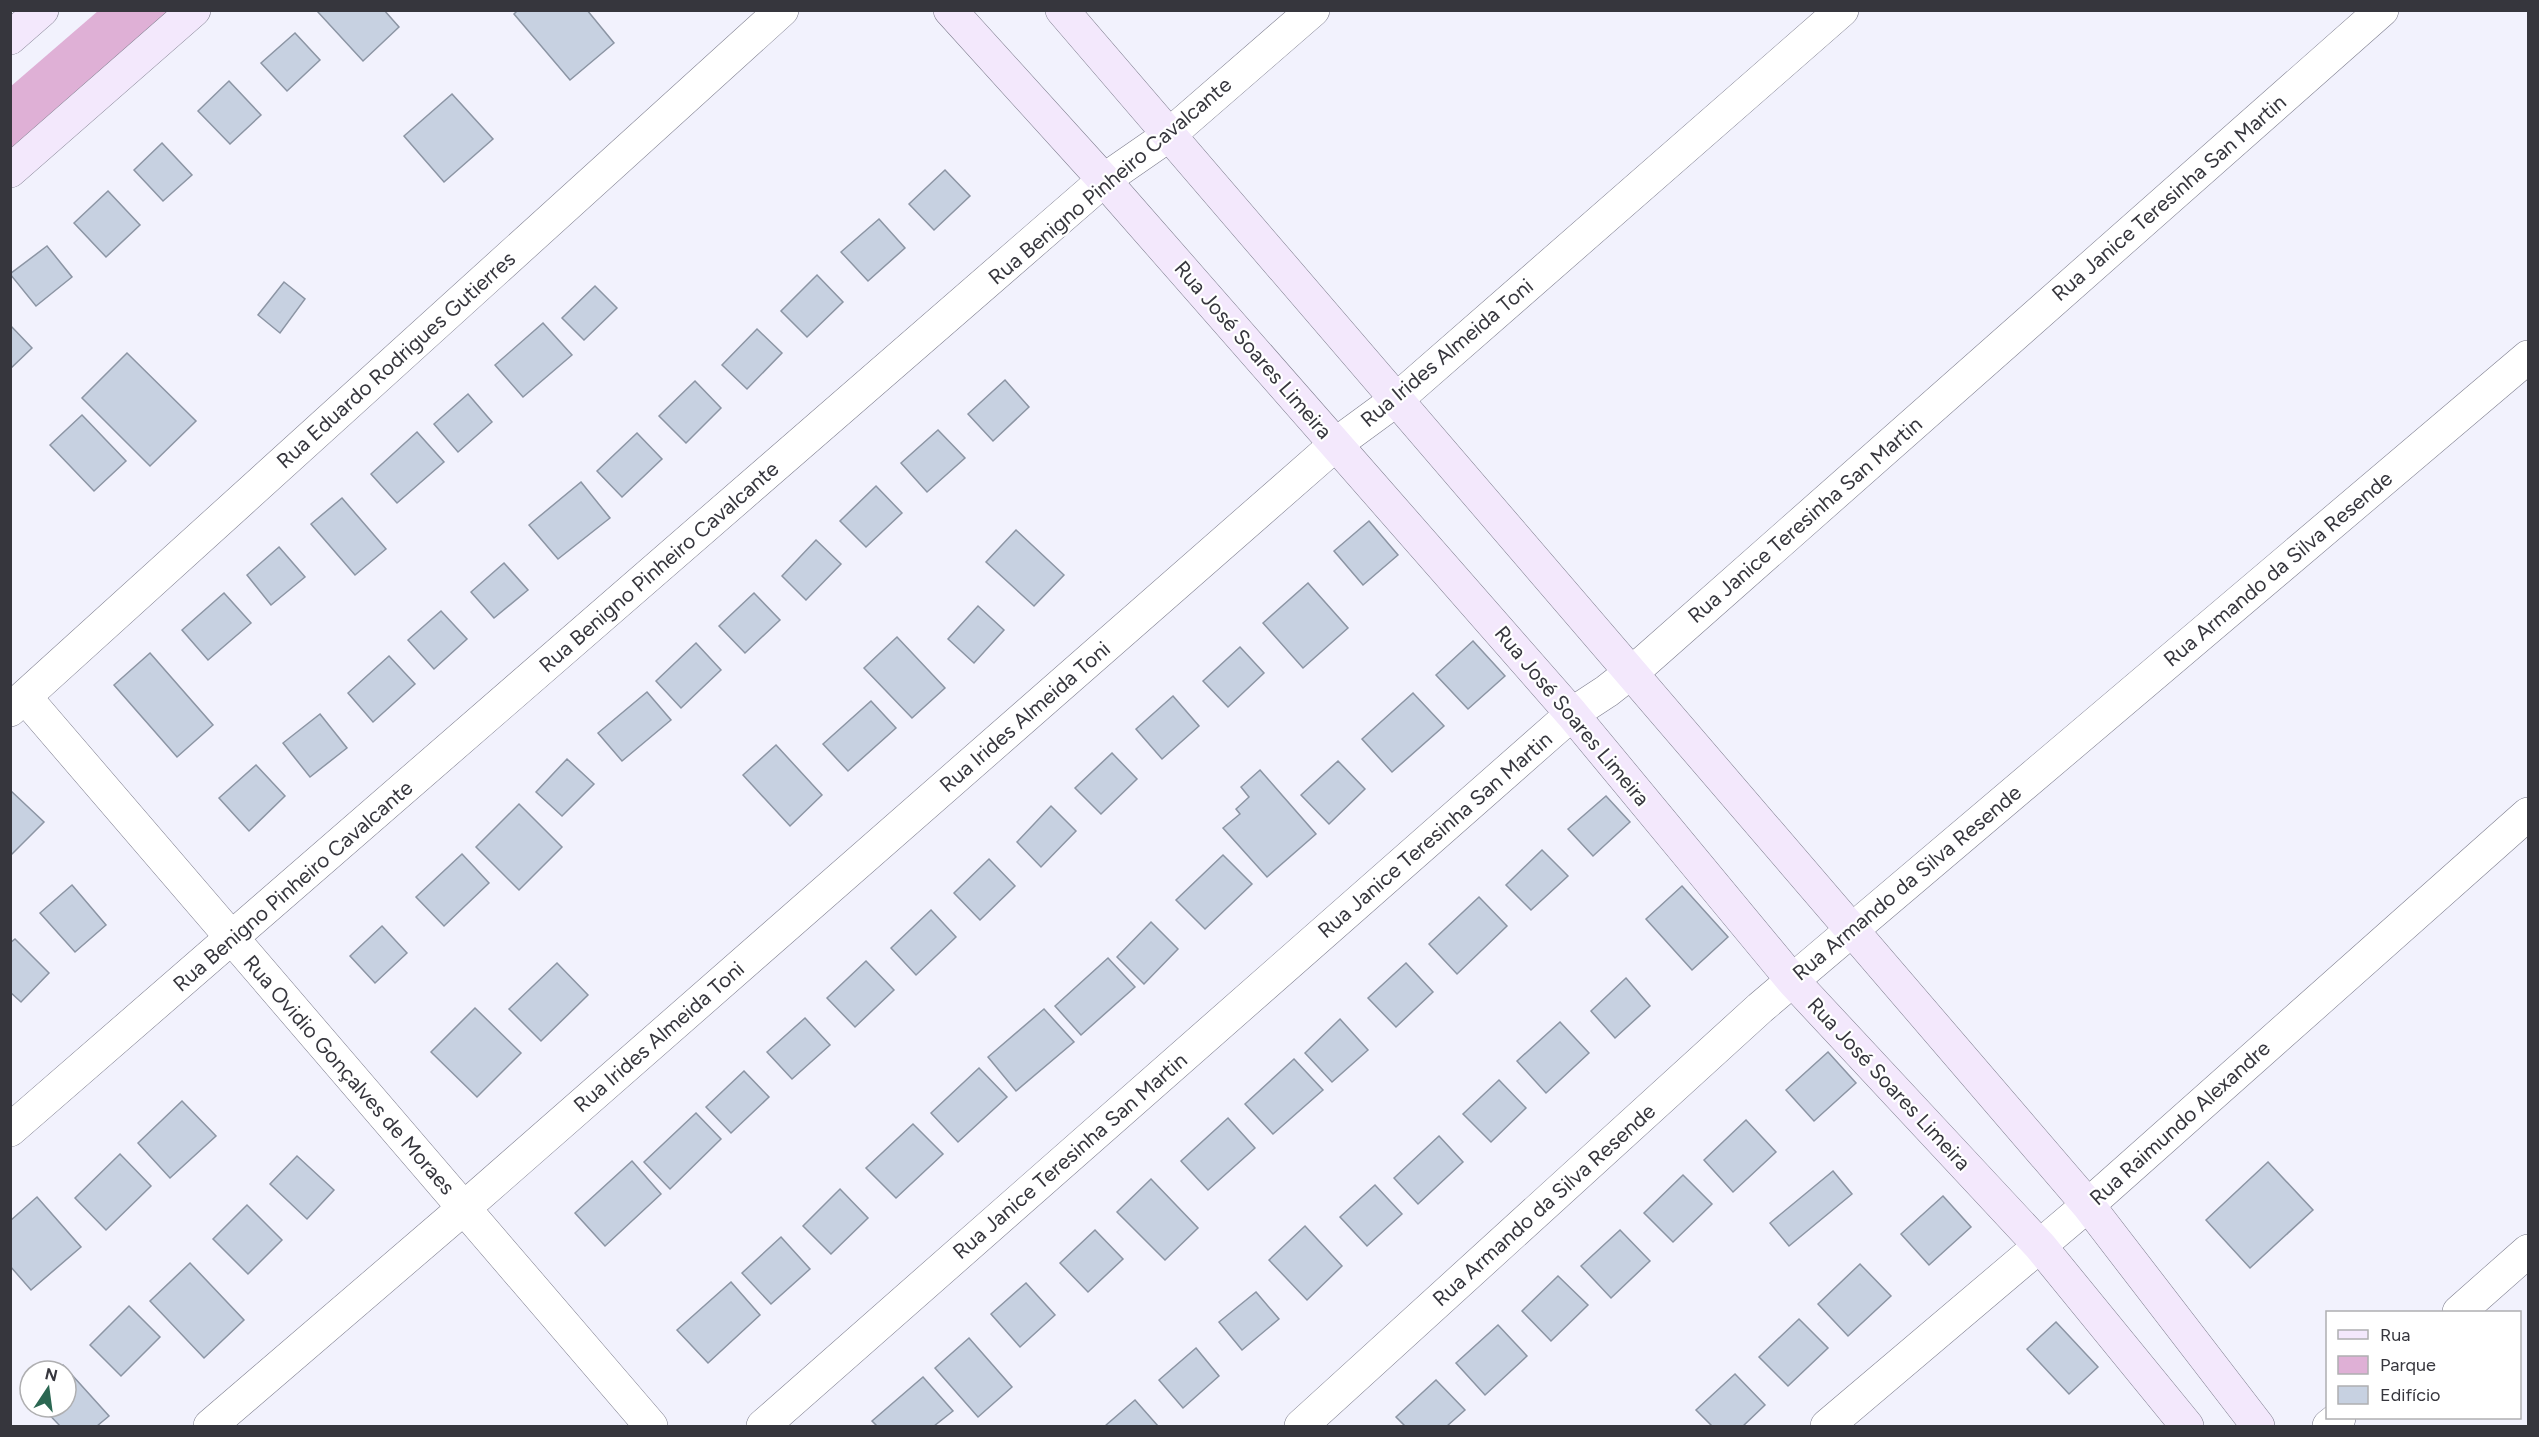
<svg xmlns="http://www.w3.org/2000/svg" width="2539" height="1437" viewBox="0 0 2539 1437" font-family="Figtree,sans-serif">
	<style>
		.green { fill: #dfb0d6 }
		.building { fill: #c7d1e1; stroke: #8c95a4; stroke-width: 1.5 }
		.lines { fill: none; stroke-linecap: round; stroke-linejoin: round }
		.street-casing { stroke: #7d7d8d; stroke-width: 34 }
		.secondary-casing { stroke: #7d7d8d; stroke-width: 34 }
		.street { stroke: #fff; stroke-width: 33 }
		.secondary { stroke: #f3e8fc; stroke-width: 33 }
		.labels { text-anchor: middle; stroke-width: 4.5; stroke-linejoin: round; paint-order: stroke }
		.street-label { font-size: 21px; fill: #36363d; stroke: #fff }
	</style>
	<rect width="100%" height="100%" fill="#f2f2fd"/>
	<path class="green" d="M 98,11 L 182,11 L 11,158 L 10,87 Z"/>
	<g class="building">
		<path d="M 384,10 L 399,27 L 363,61 L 317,11 Z"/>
		<path d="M 518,10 L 587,10 L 614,43 L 570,80 L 514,14 Z"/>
		<path d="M 295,33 L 320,60 L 287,91 L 261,63 Z"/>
		<path d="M 229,81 L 261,115 L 230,144 L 198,111 Z"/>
		<path d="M 452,94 L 493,139 L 444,182 L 404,136 Z"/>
		<path d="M 162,143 L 192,175 L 163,201 L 134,170 Z"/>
		<path d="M 945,170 L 970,196 L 934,230 L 909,204 Z"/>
		<path d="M 108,191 L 140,225 L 106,257 L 74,223 Z"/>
		<path d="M 879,219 L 905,248 L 868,281 L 841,252 Z"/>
		<path d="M 47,246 L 72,277 L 36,306 L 10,274 Z"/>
		<path d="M 817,275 L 843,302 L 807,337 L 781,311 Z"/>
		<path d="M 284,282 L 305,299 L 280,333 L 258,315 Z"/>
		<path d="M 595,286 L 617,308 L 584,340 L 562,318 Z"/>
		<path d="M 543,323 L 572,355 L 523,397 L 495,365 Z"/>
		<path d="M 10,325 L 32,348 L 10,369 Z"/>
		<path d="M 757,329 L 782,353 L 747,389 L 722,365 Z"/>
		<path d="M 127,353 L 196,421 L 150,466 L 82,398 Z"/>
		<path d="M 1005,380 L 1029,407 L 993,441 L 968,414 Z"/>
		<path d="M 695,381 L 721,408 L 686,443 L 659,416 Z"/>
		<path d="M 468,394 L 492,422 L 458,452 L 434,424 Z"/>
		<path d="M 82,415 L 126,461 L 94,491 L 50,445 Z"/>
		<path d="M 938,430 L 965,458 L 927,492 L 901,463 Z"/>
		<path d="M 417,432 L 444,462 L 397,503 L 371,474 Z"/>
		<path d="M 637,433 L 662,459 L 622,497 L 597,471 Z"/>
		<path d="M 581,482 L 610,518 L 558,559 L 529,525 Z"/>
		<path d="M 876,486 L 902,513 L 866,547 L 840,521 Z"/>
		<path d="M 342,498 L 386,549 L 355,575 L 311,524 Z"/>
		<path d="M 1369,521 L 1398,555 L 1363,585 L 1334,551 Z"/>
		<path d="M 1016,530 L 1064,575 L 1034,606 L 986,562 Z"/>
		<path d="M 816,540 L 841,564 L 806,600 L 782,576 Z"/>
		<path d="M 279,547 L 305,577 L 271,605 L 247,575 Z"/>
		<path d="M 504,563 L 528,590 L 494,618 L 471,592 Z"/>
		<path d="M 1308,583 L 1348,628 L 1303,668 L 1263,623 Z"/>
		<path d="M 224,593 L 251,623 L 208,660 L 182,630 Z"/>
		<path d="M 754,593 L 780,620 L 745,653 L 719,626 Z"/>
		<path d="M 978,606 L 1004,630 L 974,663 L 948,639 Z"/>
		<path d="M 441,611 L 467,639 L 434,669 L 408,640 Z"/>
		<path d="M 897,637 L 945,688 L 912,718 L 864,668 Z"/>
		<path d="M 1473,641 L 1505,676 L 1468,709 L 1436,675 Z"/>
		<path d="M 696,643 L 721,670 L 681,708 L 656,681 Z"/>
		<path d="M 1240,647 L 1264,673 L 1228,707 L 1203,681 Z"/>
		<path d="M 150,653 L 213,725 L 177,757 L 114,685 Z"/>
		<path d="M 389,656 L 415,684 L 373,722 L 348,693 Z"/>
		<path d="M 647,692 L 671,720 L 622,761 L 598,733 Z"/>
		<path d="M 1413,693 L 1444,726 L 1392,772 L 1362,739 Z"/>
		<path d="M 1173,696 L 1199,726 L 1162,759 L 1136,729 Z"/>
		<path d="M 871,701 L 896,728 L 848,771 L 823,744 Z"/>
		<path d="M 320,714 L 347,748 L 310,777 L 283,743 Z"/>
		<path d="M 776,745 L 822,795 L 790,826 L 743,775 Z"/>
		<path d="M 1112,753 L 1137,779 L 1101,814 L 1075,788 Z"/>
		<path d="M 567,759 L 594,784 L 562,816 L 536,792 Z"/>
		<path d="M 1338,761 L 1365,789 L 1329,824 L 1301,795 Z"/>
		<path d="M 256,765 L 285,796 L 249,831 L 219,798 Z"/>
		<path d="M 1260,770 L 1316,834 L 1267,877 L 1223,828 L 1240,814 L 1236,809 L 1249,797 L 1241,787 Z"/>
		<path d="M 10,790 L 44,822 L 10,856 Z"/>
		<path d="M 1606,796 L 1630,822 L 1593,856 L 1568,829 Z"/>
		<path d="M 519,804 L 562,847 L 519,890 L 476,847 Z"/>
		<path d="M 1051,806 L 1076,831 L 1041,867 L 1017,842 Z"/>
		<path d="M 1542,850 L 1568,876 L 1531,910 L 1506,885 Z"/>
		<path d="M 462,854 L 489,883 L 444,926 L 416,897 Z"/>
		<path d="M 1223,855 L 1252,884 L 1205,929 L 1176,900 Z"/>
		<path d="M 989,859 L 1015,886 L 980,920 L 954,893 Z"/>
		<path d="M 72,885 L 106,925 L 75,952 L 40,913 Z"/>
		<path d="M 1682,886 L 1728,937 L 1692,970 L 1646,919 Z"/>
		<path d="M 1479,897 L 1507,926 L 1457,974 L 1429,944 Z"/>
		<path d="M 931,910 L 956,937 L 916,975 L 891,948 Z"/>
		<path d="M 1151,922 L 1178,949 L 1144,984 L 1117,957 Z"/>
		<path d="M 382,926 L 407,953 L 375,983 L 350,956 Z"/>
		<path d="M 15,939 L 49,973 L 21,1002 L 10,992 L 10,943 Z"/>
		<path d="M 1108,958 L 1135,987 L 1081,1035 L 1055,1006 Z"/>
		<path d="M 866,961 L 894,990 L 855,1027 L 827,998 Z"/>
		<path d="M 557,963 L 588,995 L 541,1041 L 509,1009 Z"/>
		<path d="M 1406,963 L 1433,992 L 1396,1027 L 1368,998 Z"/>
		<path d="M 1626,978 L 1650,1006 L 1615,1038 L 1591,1011 Z"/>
		<path d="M 475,1008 L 521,1053 L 477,1097 L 431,1052 Z"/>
		<path d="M 1044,1009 L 1074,1042 L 1016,1091 L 988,1057 Z"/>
		<path d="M 805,1018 L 830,1045 L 792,1079 L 767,1052 Z"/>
		<path d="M 1340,1019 L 1368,1050 L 1332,1082 L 1305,1053 Z"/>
		<path d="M 1560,1022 L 1589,1053 L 1546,1093 L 1517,1061 Z"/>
		<path d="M 1828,1052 L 1856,1083 L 1814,1121 L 1786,1090 Z"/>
		<path d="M 1294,1059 L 1323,1090 L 1273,1134 L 1245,1104 Z"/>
		<path d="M 979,1068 L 1007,1097 L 958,1142 L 931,1113 Z"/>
		<path d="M 744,1071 L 769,1097 L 731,1133 L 706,1107 Z"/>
		<path d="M 1499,1080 L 1526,1108 L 1491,1142 L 1463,1114 Z"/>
		<path d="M 182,1101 L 216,1136 L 170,1178 L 138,1143 Z"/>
		<path d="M 696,1113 L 721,1139 L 670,1189 L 644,1162 Z"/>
		<path d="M 1228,1118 L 1255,1148 L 1208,1190 L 1181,1161 Z"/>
		<path d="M 1746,1120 L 1776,1152 L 1733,1192 L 1704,1160 Z"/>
		<path d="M 913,1124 L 943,1154 L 896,1198 L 866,1168 Z"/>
		<path d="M 1439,1136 L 1463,1162 L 1418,1204 L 1394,1178 Z"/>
		<path d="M 120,1154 L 151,1186 L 106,1230 L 75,1198 Z"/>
		<path d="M 297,1156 L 334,1190 L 307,1219 L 270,1184 Z"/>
		<path d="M 632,1161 L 661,1194 L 605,1246 L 575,1213 Z"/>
		<path d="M 2268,1162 L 2313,1210 L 2250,1268 L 2206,1220 Z"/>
		<path d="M 1833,1171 L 1852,1194 L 1789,1246 L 1770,1223 Z"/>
		<path d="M 1683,1175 L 1712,1204 L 1673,1242 L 1644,1213 Z"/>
		<path d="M 1151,1179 L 1198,1228 L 1165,1260 L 1117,1212 Z"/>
		<path d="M 1375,1185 L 1402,1214 L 1367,1246 L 1340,1217 Z"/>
		<path d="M 840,1189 L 868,1218 L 831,1254 L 803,1226 Z"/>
		<path d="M 1943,1196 L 1971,1227 L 1929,1265 L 1901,1234 Z"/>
		<path d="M 37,1197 L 81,1247 L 31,1290 L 10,1266 L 10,1221 Z"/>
		<path d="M 247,1205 L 282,1240 L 248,1274 L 213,1239 Z"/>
		<path d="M 1305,1226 L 1342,1266 L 1307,1300 L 1269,1260 Z"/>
		<path d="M 1095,1230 L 1123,1259 L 1088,1292 L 1060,1263 Z"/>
		<path d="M 1620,1230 L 1650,1261 L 1611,1298 L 1581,1266 Z"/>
		<path d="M 781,1237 L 810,1269 L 771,1304 L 742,1273 Z"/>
		<path d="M 190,1263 L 244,1320 L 204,1358 L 150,1301 Z"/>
		<path d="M 1860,1264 L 1891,1296 L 1848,1336 L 1818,1304 Z"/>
		<path d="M 1558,1276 L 1588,1305 L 1551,1341 L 1522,1311 Z"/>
		<path d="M 731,1282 L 760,1315 L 708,1363 L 677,1330 Z"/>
		<path d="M 1026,1283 L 1055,1315 L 1020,1347 L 991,1314 Z"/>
		<path d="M 1256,1292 L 1279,1319 L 1242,1350 L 1219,1322 Z"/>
		<path d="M 129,1306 L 160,1337 L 121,1376 L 90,1345 Z"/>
		<path d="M 1799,1319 L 1828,1348 L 1788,1386 L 1759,1357 Z"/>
		<path d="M 2056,1322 L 2098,1367 L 2069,1394 L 2027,1349 Z"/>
		<path d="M 1498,1325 L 1527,1356 L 1485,1395 L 1456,1363 Z"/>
		<path d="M 969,1338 L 1012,1387 L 978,1417 L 935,1368 Z"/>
		<path d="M 1196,1348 L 1219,1376 L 1183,1408 L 1159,1380 Z"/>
		<path d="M 63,1365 L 109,1416 L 97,1426 L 60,1426 L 42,1407 L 66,1407 L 66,1371 L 57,1371 Z"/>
		<path d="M 1735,1374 L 1765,1405 L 1743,1426 L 1712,1426 L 1696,1410 Z"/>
		<path d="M 923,1377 L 953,1411 L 934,1426 L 877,1426 L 872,1421 Z"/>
		<path d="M 1436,1380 L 1465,1410 L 1447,1426 L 1405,1426 L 1396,1417 Z"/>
		<path d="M 1135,1400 L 1158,1426 L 1105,1426 Z"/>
	</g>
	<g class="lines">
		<defs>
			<g id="street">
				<path d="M 25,697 L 651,1426"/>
				<path d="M 10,710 L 782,10"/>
				<path d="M 10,1130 L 1104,180 L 1169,135 L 1313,10"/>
				<path d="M 2459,1312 L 2528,1251"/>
				<path d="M 210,1426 L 464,1208 L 1336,444 L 1396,400 L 1842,10"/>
				<path d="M 763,1426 L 1572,714 L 1607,691 L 1644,662 L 2382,10"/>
				<path d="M 1301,1426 L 1760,1008 L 2528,357"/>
				<path d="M 1827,1426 L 2088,1205 L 2528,814"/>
				<path d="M 2329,1426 L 2339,1418"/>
			</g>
			<g id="secondary">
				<path d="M 950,10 L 1104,180 L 1572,714 L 1793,981 L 2040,1246 L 2187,1426"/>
				<path d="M 1062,10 L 2088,1205 L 2258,1426"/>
				<path d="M 10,38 L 42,10"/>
				<path d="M 10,171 L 194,10"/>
			</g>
		</defs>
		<use href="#street" class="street-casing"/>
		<use href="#secondary" class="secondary-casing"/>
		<use href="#street" class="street"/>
		<use href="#secondary" class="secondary"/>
	</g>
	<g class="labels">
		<g class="street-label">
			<text transform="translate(1110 181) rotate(-40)" y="7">Rua Benigno Pinheiro Cavalcante</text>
			<text transform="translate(2169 198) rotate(-41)" y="7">Rua Janice Teresinha San Martin</text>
			<text transform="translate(1253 350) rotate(49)" y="7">Rua José Soares Limeira</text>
			<text transform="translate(1447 353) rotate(-40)" y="7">Rua Irides Almeida Toni</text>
			<text transform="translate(396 360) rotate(-42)" y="7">Rua Eduardo Rodrigues Gutierres</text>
			<text transform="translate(1805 520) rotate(-41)" y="7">Rua Janice Teresinha San Martin</text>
			<text transform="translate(659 567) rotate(-41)" y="7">Rua Benigno Pinheiro Cavalcante</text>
			<text transform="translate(2278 569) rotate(-40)" y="7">Rua Armando da Silva Resende</text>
			<text transform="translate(1572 716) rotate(50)" y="7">Rua José Soares Limeira</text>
			<text transform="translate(1025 717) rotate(-41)" y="7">Rua Irides Almeida Toni</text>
			<text transform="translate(1435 835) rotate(-41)" y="7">Rua Janice Teresinha San Martin</text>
			<text transform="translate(1907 883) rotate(-40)" y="7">Rua Armando da Silva Resende</text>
			<text transform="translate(293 886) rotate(-41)" y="7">Rua Benigno Pinheiro Cavalcante</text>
			<text transform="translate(659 1037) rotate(-41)" y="7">Rua Irides Almeida Toni</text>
			<text transform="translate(349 1075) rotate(49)" y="7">Rua Ovidio Gonçalves de Moraes</text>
			<text transform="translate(1889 1084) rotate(47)" y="7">Rua José Soares Limeira</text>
			<text transform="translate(2180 1123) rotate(-42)" y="7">Rua Raimundo Alexandre</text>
			<text transform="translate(1070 1156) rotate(-41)" y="7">Rua Janice Teresinha San Martin</text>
			<text transform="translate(1544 1205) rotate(-42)" y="7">Rua Armando da Silva Resende</text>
		</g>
	</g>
	<rect width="2539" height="1437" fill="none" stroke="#36363d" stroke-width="24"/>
	<rect x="2326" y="1311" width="195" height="108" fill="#ffffff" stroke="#afafb1" stroke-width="1.5"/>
	<rect x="2338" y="1330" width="30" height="9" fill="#f3e8fc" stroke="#afafb1" stroke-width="1.5"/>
	<text x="2380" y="1341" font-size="18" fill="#36363d">Rua</text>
	<rect x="2338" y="1356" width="30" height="18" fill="#dfb0d6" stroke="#afafb1" stroke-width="1.5"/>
	<text x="2380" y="1371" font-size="18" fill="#36363d">Parque</text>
	<rect x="2338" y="1386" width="30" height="18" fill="#c7d1e1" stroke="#afafb1" stroke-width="1.5"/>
	<text x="2380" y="1401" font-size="18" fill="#36363d">Edifício</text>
	<g transform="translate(48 1389) rotate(13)"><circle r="28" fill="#ffffff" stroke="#afafb1" stroke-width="1.5"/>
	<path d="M0-4.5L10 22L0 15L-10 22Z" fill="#2b6752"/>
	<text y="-9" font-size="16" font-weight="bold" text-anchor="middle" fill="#36363d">N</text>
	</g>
</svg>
